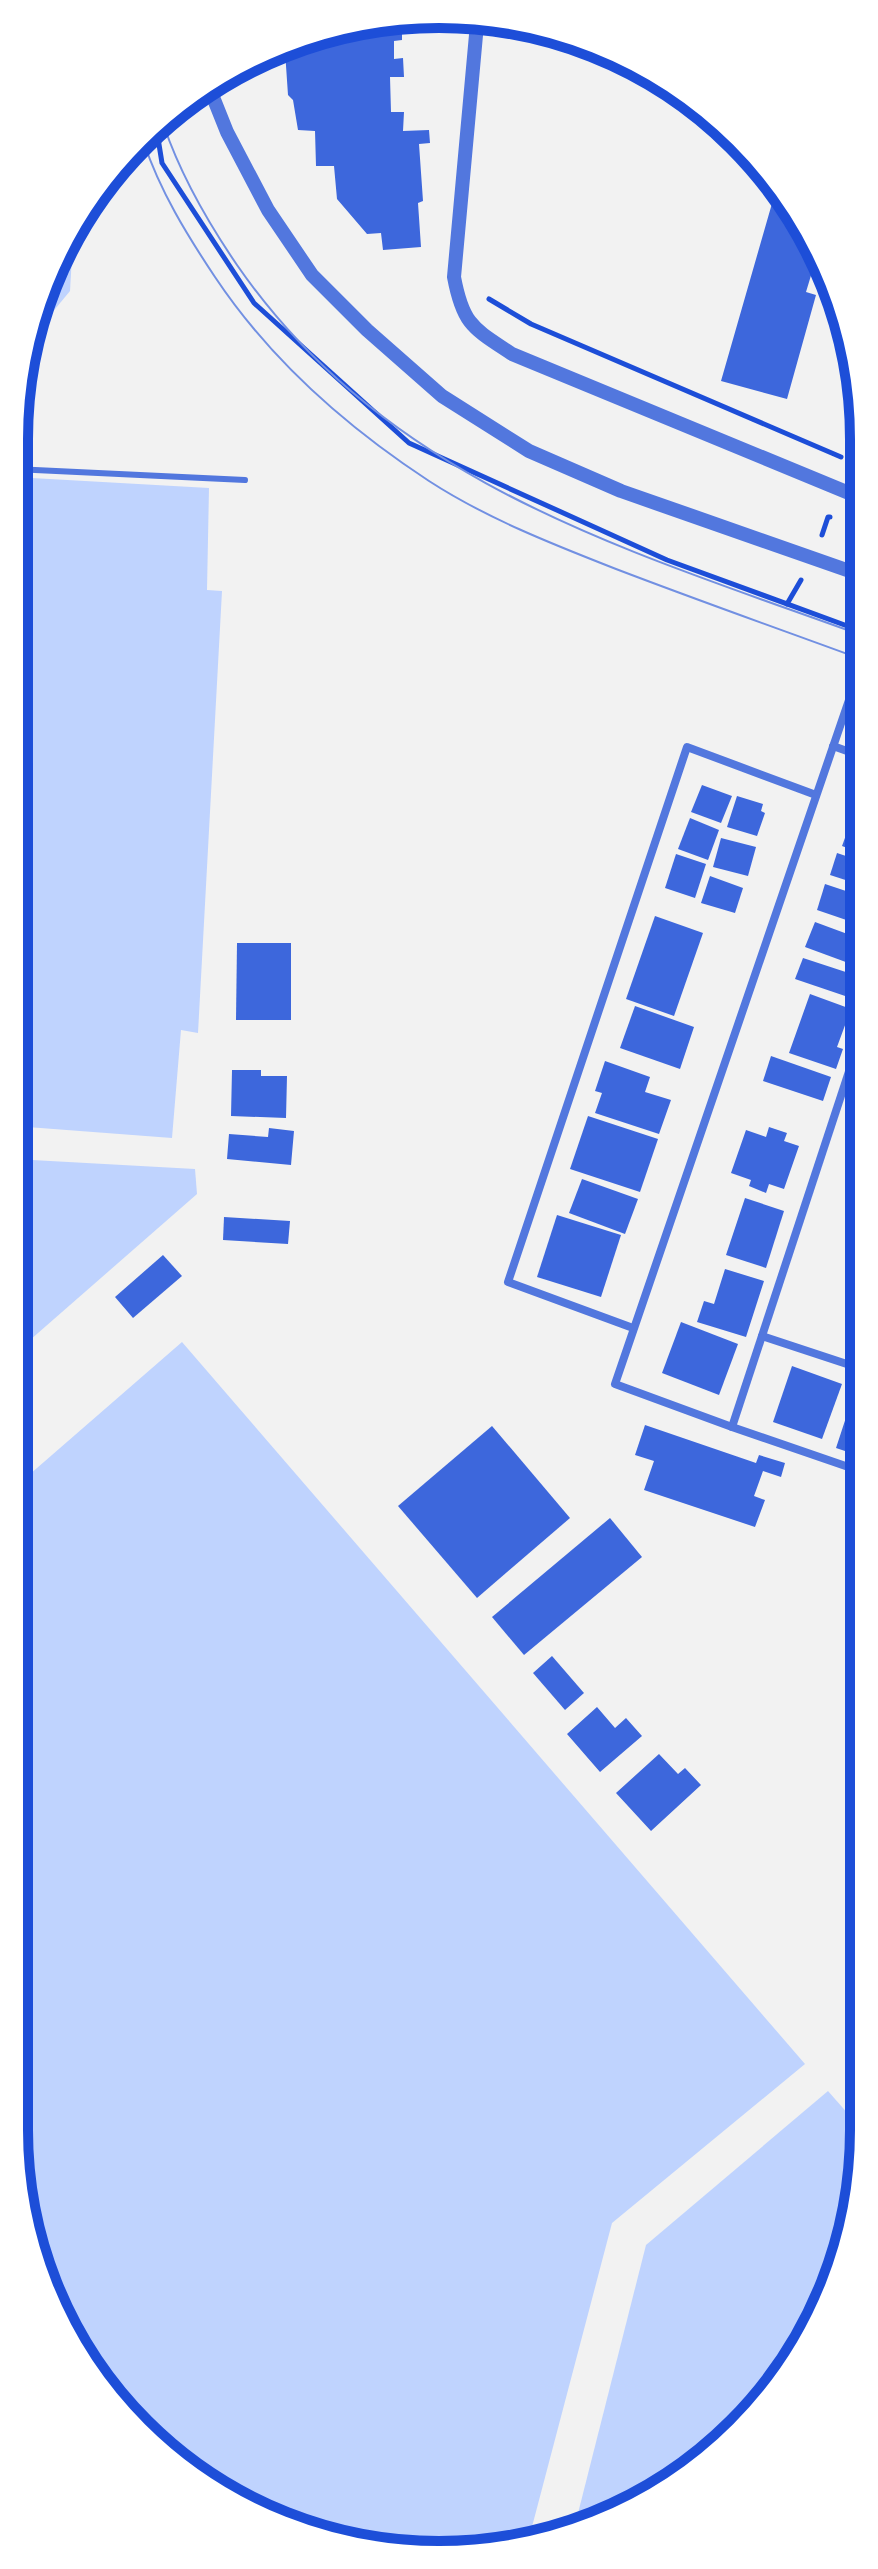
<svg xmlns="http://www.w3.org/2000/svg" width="878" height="2569" viewBox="0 0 878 2569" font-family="'Fira Sans Condensed',sans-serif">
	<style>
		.water { fill: #bfd3fe }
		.building { fill: #3d67dc }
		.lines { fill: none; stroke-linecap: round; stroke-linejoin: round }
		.path { stroke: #1d4ed8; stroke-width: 5 }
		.service { stroke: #5277de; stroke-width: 6 }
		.minor { stroke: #5277de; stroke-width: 8 }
		.tertiary { stroke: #5277de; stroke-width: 14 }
		.tram { stroke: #7290e2; stroke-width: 2 }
		.rim { fill: none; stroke: #1d4ed8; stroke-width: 10 }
	</style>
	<rect width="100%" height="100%" fill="#f2f2f2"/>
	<g class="water">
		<path d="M 73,239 L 70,291 L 27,343 L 28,329 Z"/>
		<path d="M 14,477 L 209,488 L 207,590 L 222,591 L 198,1033 L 181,1030 L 172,1138 L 14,1126 Z"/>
		<path d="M 14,1159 L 195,1169 L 197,1194 L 14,1354 Z"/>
		<path d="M 182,1342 L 805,2064 L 612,2223 L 528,2542 L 384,2551 L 251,2511 L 120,2411 L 46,2292 L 14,2130 L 14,1488 Z"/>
		<path d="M 828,2091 L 864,2132 L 850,2240 L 792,2366 L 675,2483 L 574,2529 L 646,2245 Z"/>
	</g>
	<g class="building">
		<path d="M 383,18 L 388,18 L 387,27 L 402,26 L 402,40 L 394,41 L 394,59 L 403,58 L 404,77 L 390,77 L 391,112 L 404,112 L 403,131 L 429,130 L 430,143 L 419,144 L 423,201 L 418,203 L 421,247 L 383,250 L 381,233 L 367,234 L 337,199 L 334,166 L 316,166 L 315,131 L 298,130 L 293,100 L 288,95 L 285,51 Z"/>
		<path d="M 777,186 L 819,249 L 806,292 L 816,295 L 787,399 L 721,381 Z"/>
		<path d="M 702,785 L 732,796 L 721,823 L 691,812 Z"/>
		<path d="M 861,793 L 861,826 L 851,822 Z"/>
		<path d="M 737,796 L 763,804 L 761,811 L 765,813 L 757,836 L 727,827 Z"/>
		<path d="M 690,818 L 719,830 L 708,860 L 678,849 Z"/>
		<path d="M 849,827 L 861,831 L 861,853 L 842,846 Z"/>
		<path d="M 721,838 L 756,847 L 748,876 L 713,867 Z"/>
		<path d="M 837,853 L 861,861 L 861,885 L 830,875 Z"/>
		<path d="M 676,854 L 706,864 L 695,898 L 665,888 Z"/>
		<path d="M 710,876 L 743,888 L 735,913 L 701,903 Z"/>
		<path d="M 825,884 L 861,896 L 861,925 L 817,910 Z"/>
		<path d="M 655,916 L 703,933 L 674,1016 L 626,999 Z"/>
		<path d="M 815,922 L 861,939 L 862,968 L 805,947 Z"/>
		<path d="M 237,943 L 291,943 L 291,1020 L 236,1020 Z"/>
		<path d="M 803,958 L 861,977 L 854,999 L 795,979 Z"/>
		<path d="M 810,994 L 851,1009 L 837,1047 L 843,1049 L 836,1069 L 789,1053 Z"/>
		<path d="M 635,1006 L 694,1027 L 680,1069 L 620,1048 Z"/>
		<path d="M 771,1056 L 831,1077 L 823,1101 L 763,1081 Z"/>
		<path d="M 605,1061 L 650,1077 L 645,1092 L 671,1100 L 659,1134 L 595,1113 L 602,1093 L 595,1091 Z"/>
		<path d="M 232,1070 L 261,1070 L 261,1076 L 287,1076 L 286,1118 L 231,1116 Z"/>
		<path d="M 588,1116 L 658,1139 L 640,1192 L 570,1169 Z"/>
		<path d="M 769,1127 L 787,1133 L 784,1141 L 799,1146 L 784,1189 L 769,1184 L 766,1193 L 749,1186 L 751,1180 L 731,1173 L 746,1130 L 766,1137 Z"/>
		<path d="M 269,1128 L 294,1131 L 291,1165 L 227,1159 L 229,1134 L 268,1137 Z"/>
		<path d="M 582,1179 L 638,1199 L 625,1234 L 569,1213 Z"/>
		<path d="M 745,1198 L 784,1211 L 766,1268 L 726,1255 Z"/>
		<path d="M 557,1215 L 621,1235 L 601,1297 L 537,1277 Z"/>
		<path d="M 224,1217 L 290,1221 L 288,1244 L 223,1240 Z"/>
		<path d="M 163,1255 L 182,1276 L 133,1318 L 115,1297 Z"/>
		<path d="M 725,1269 L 764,1281 L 746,1337 L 697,1322 L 704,1301 L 714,1304 Z"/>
		<path d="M 681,1322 L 738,1344 L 719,1395 L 662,1373 Z"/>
		<path d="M 792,1366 L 842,1384 L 822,1439 L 773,1422 Z"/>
		<path d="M 856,1387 L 862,1389 L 863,1448 L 860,1447 L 857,1455 L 836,1448 Z"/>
		<path d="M 645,1425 L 756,1463 L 759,1455 L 785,1463 L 781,1477 L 763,1471 L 754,1496 L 765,1500 L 755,1527 L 644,1490 L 654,1461 L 635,1455 Z"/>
		<path d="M 492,1426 L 570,1518 L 477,1598 L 398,1506 Z"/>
		<path d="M 610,1518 L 642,1557 L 524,1655 L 492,1617 Z"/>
		<path d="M 552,1656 L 584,1693 L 565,1710 L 533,1673 Z"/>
		<path d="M 597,1707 L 615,1728 L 626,1718 L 642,1736 L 600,1772 L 567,1734 Z"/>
		<path d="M 659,1754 L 678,1774 L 685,1768 L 701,1785 L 651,1831 L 616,1793 Z"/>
	</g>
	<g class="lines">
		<g class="path">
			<path d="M 157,132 L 162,163 L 254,303 L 409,443 L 667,560 L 861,631"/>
			<path d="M 489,299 L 531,324 L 841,457"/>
			<path d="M 822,535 L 828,517 L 830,517"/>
			<path d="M 787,604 L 801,580"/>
		</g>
		<path class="service" d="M 14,469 L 245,480"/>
		<g class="minor">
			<path d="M 861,665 L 615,1384 L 732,1427 L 863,1472"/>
			<path d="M 833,746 L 861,756"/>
			<path d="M 633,1328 L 508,1282 L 687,747 L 816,795"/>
			<path d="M 762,1336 L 862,1369"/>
			<path d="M 732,1427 L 862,1032"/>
		</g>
		<g class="tertiary">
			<path d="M 477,24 L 454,277 C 463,325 473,328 512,354 L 861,498"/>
			<path d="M 209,87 L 227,132 L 268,210 L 312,275 L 367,330 L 442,396 L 529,451 L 621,491 L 861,575"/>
		</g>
		<g class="tram">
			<path d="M 164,126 C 181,176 207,221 237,265 C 388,483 624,549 861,635"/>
			<path d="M 144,143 C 160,191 187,235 215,277 C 271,361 345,426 429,481 C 486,518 552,544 616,569 C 697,600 779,629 861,659"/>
		</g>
	</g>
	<path d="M0 0H878V2569H0ZM439 28H439A411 411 0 0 1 850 439V2130A411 411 0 0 1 439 2541H439A411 411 0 0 1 28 2130V439A411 411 0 0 1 439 28Z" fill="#fff" fill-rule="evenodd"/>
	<path class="rim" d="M439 28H439A411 411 0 0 1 850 439V2130A411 411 0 0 1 439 2541H439A411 411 0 0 1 28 2130V439A411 411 0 0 1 439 28Z"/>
</svg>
